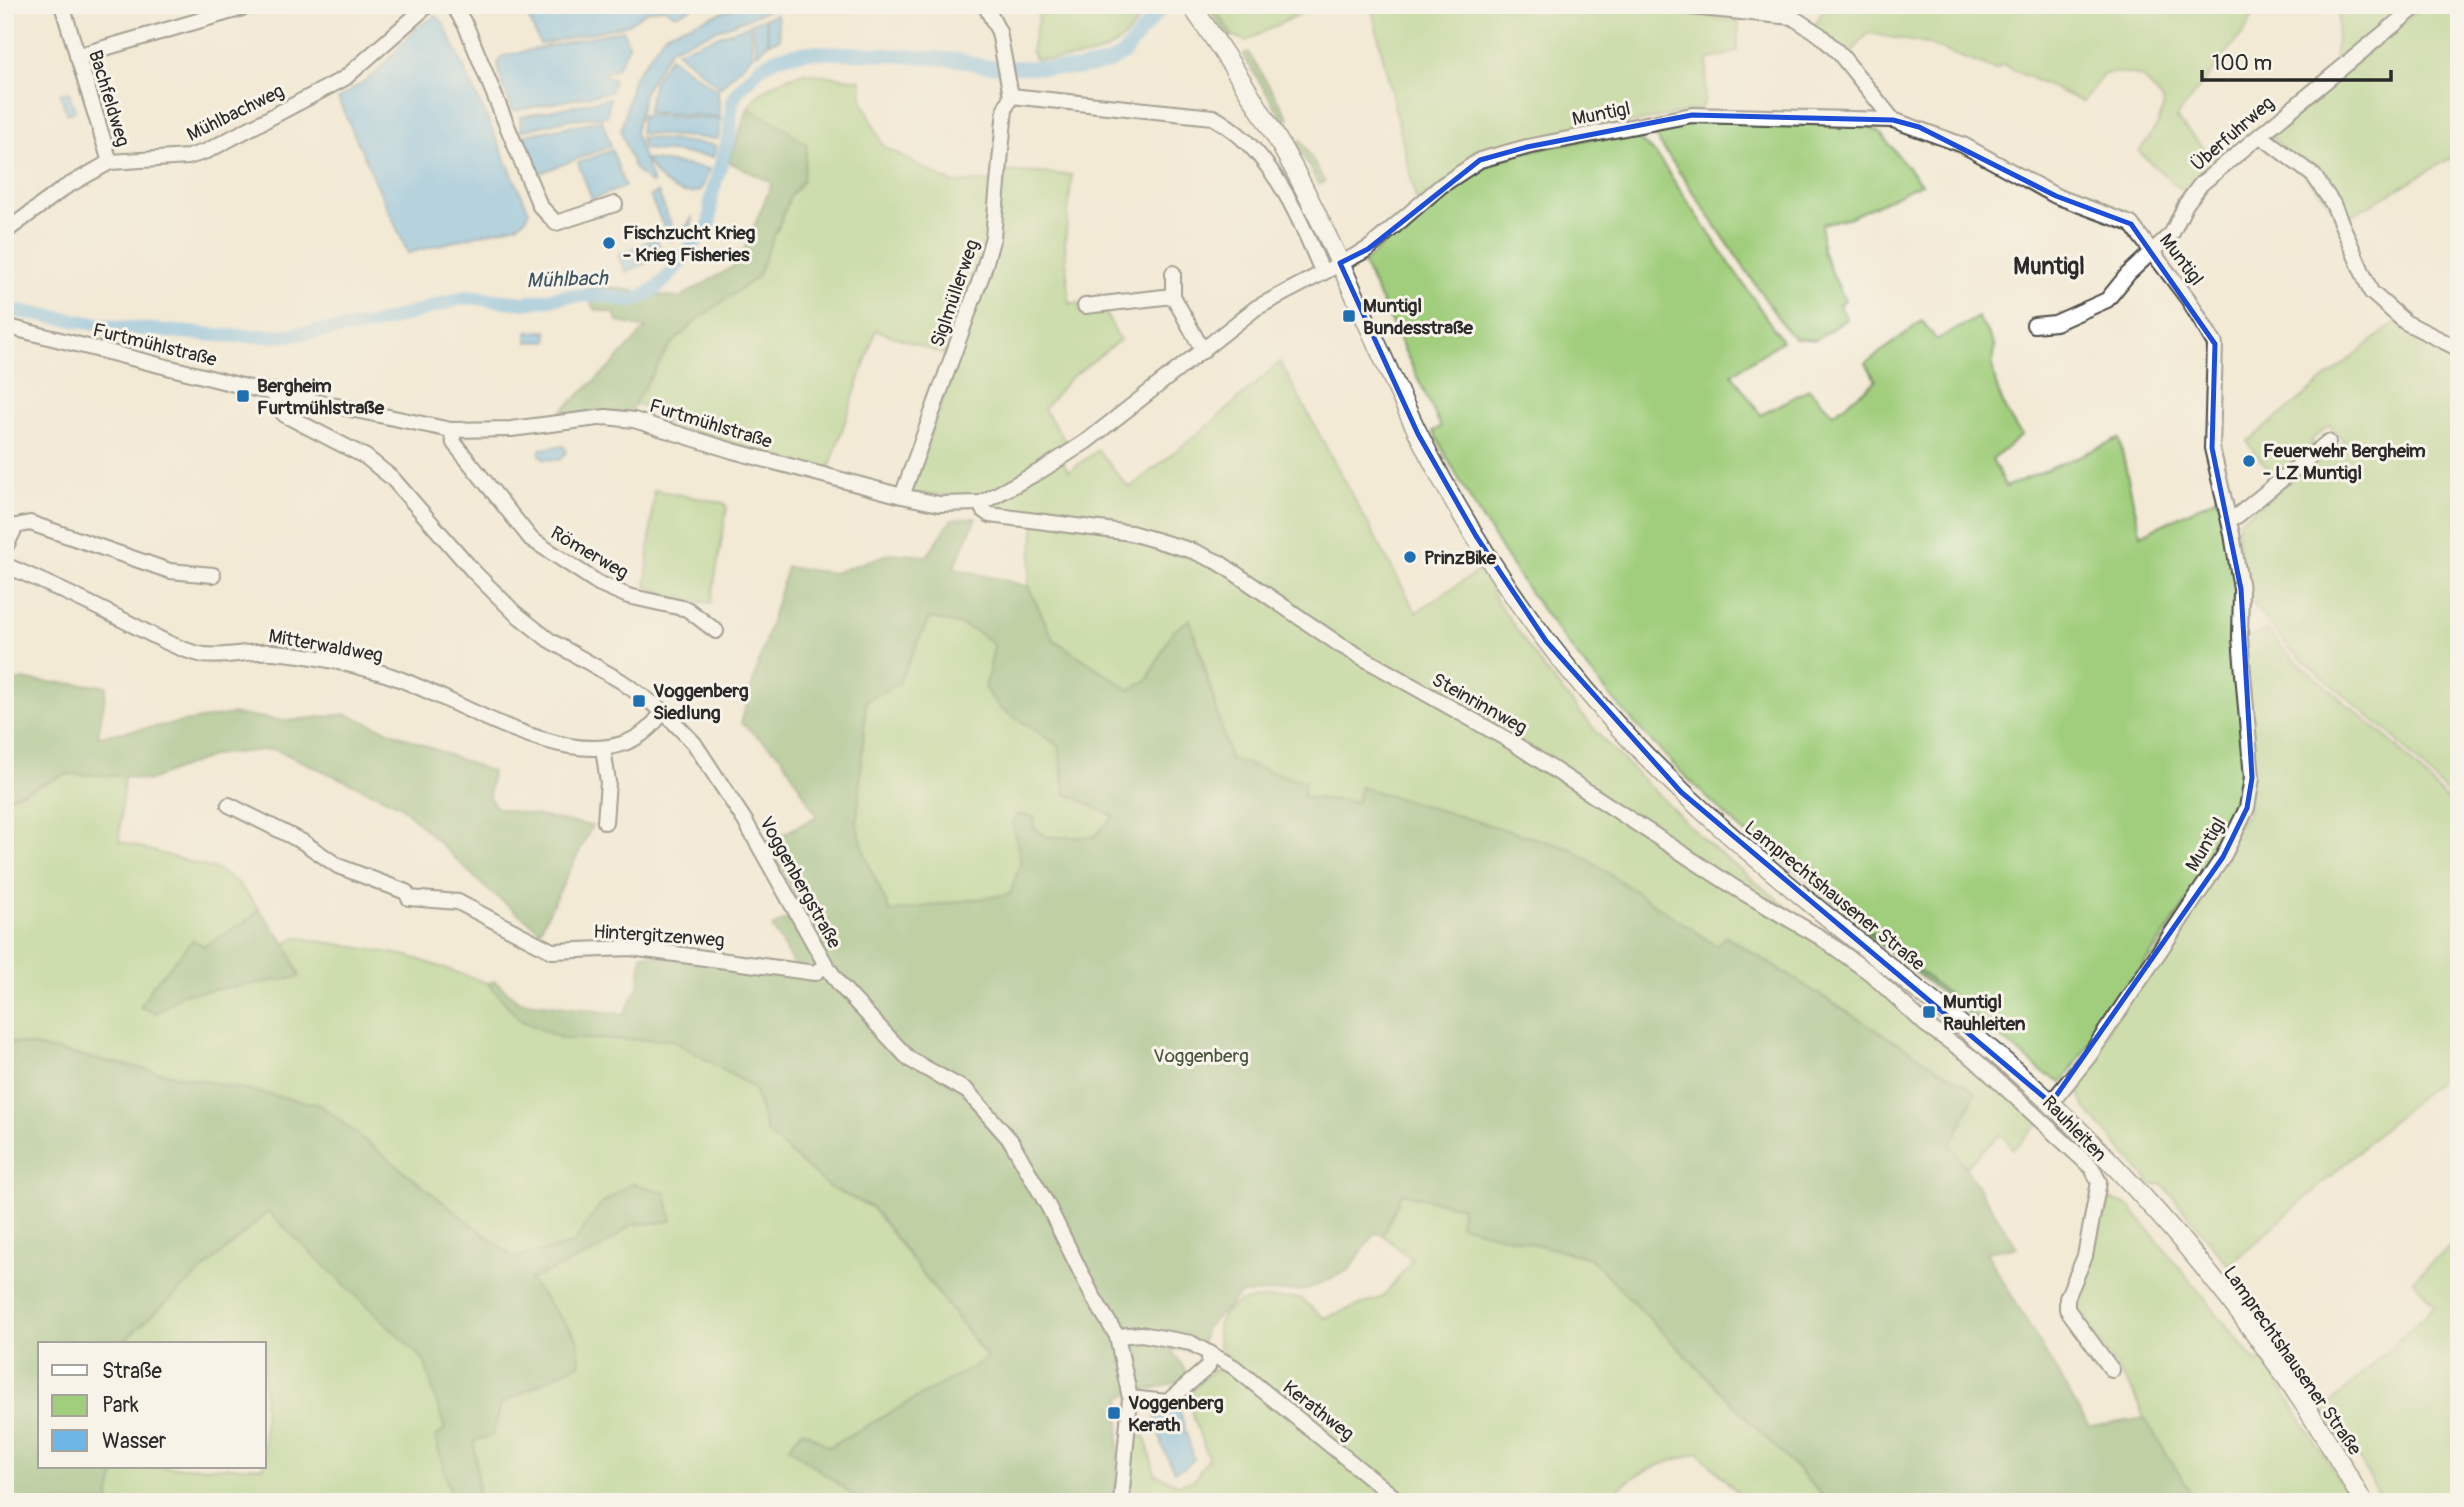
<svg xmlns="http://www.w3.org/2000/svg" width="2464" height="1507" viewBox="0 0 2464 1507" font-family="Pangolin,sans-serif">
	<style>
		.green { fill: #a0ce7c; stroke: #667c54; stroke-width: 2 }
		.forest { fill: #80b16c; stroke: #566e4c; stroke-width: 2; fill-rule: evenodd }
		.water { fill: #6db7e6; stroke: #4c7188; stroke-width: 2 }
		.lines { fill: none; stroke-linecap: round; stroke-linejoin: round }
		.canal { stroke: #6db7e6; stroke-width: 14 }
		.minor-casing { stroke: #494844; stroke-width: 18 }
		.major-casing { stroke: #494844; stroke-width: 21 }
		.minor { stroke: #fff; stroke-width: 14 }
		.major { stroke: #fff; stroke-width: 18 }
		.marked { fill: none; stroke: #1d4ed8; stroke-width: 5; stroke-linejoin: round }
		.poi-dot { fill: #1f6fb2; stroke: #f7f3e8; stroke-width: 2.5 }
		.labels { text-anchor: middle; stroke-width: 6; stroke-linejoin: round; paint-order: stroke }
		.street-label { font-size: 19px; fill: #2b2b2b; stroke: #f7f3e8 }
		.poi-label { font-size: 19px; font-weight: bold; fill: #2b2b2b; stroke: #f7f3e8; text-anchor: start }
		.park-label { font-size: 19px; fill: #48543f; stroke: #f7f3e8 }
		.water-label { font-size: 21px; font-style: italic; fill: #3f5563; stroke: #f7f3e8 }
		.quarter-label { font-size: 23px; font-weight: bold; fill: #2b2b2b; stroke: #f7f3e8 }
	</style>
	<rect width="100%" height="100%" fill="#f7f3e8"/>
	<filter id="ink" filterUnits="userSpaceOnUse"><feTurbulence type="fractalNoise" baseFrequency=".0143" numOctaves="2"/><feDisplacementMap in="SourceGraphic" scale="14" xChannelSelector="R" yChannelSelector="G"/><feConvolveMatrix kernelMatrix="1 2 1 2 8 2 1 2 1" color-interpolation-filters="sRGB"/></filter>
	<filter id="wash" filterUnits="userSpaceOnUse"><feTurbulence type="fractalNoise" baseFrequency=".00686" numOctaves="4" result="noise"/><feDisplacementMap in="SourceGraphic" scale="28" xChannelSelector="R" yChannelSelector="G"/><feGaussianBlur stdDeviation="1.57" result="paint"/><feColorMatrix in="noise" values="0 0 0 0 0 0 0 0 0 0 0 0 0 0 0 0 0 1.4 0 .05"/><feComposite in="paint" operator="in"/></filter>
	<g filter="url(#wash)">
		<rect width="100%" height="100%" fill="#f3ead5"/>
		<g class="green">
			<path d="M 1032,5 L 1146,5 C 1124,57 1084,61 1035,59 L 1031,50 L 1039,16 Z"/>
			<path d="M 1212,5 L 1317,5 L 1246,41 L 1233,36 Z"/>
			<path d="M 1371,5 L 1653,5 L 1739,22 L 1737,52 L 1708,60 L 1704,103 L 1701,109 L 1511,147 L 1416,200 Z"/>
			<path d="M 1827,5 L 2259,5 L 2246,29 L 2176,118 L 2218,163 L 2188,196 L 2139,152 L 2158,124 L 2164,104 C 2146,76 2137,69 2104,74 L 2083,102 L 2002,65 L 1996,70 L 1926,44 L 1868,33 L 1848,57 L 1813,26 Z"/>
			<path d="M 2340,5 L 2413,5 L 2346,62 L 2334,62 Z"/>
			<path d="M 2423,5 L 2459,5 L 2459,179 L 2451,158 L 2344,220 L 2271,135 Z"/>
			<path d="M 804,73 L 861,80 L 862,99 L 883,146 L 952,183 L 992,181 L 1004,171 L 1072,175 L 1065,242 L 1069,304 L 1078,302 L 1081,314 L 1105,312 L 1120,340 L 1068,380 L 1044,409 L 1066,442 L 1055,451 L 1069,471 L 1098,450 L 1129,488 L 1209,425 L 1280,362 L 1416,612 L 1483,568 L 1491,580 L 1492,594 L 1547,673 L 1605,742 L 1707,843 L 1942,1031 L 1976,1051 L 2040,1123 L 2013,1149 L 2001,1134 L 1965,1167 L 1951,1145 L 1975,1092 L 1726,936 L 1717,946 L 1361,787 L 1357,802 L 1303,797 L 1305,782 L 1230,759 L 1199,645 L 1172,632 L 1148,679 L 1130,691 L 1053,639 L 1028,586 L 1036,516 L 997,511 L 993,491 L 971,497 L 909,493 L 957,359 L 876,330 L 828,472 L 661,422 L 663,410 L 634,404 L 670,345 L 697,320 L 778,230 L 790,197 L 803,180 L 783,127 L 748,108 C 760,87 783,78 804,73 Z"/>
			<path d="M 1694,119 L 1867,125 L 1881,134 L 1921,184 L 1851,217 L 1822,224 L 1822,251 L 1845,301 L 1839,305 L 1847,319 L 1815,340 L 1796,338 L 1787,331 L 1655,136 L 1657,128 Z"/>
			<path d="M 1621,133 L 1638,139 L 1655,153 L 1782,341 L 1732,374 L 1761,415 L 1809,389 L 1833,414 L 1876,381 L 1866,363 L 1922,321 L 1937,340 L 1978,317 L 1995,346 C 1986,372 2005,416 2022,435 L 1992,460 L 2006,487 L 2119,439 L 2141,535 L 2218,497 L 2236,576 L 2246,798 L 2233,835 L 2063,1082 L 2045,1074 L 1749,832 L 1746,834 C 1611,711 1517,594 1433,431 L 1441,427 L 1363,263 C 1397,234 1433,194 1470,173 C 1515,148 1572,144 1621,133 Z"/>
			<path d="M 2397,321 L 2459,354 L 2459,806 L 2397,740 L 2292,651 L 2260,614 L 2249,596 L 2245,571 L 2241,563 L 2236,532 L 2240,520 L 2322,456 L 2328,456 L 2345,443 L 2330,425 L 2312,439 L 2311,449 L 2275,478 L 2247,442 Z"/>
			<path d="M 654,490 L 724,503 L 727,508 L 711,603 L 672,597 L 646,586 Z"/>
			<path d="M 929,618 C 953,622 978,627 994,646 L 999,707 L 1059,746 L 1065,793 L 1114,816 L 1094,837 L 1047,837 L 1032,827 L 1012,823 L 1021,862 L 1010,894 L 890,912 L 866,858 L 857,825 L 866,700 L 898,684 Z"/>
			<path d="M 2267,630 L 2289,655 L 2394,744 L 2459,813 L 2459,1062 L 2229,1266 L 2163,1184 L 2152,1185 L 2085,1108 L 2077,1089 L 2080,1073 L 2249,809 L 2243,640 Z"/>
			<path d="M 67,774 L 124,776 L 119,841 L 217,870 L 238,883 L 259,909 C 227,947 164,955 141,1007 L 157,1013 L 182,994 L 300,977 L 286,944 L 295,937 L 408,956 L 488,983 L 520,1020 L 563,1039 L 672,1039 L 754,1088 L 767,1133 L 830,1188 L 871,1207 L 988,1359 L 828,1447 L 802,1430 L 789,1447 L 862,1502 L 479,1502 L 474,1441 L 493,1435 L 501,1404 L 580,1363 L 578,1339 L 529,1280 L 595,1252 L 631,1225 L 671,1221 L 600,1205 L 573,1244 L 514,1258 L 320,1105 L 9,1041 L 5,1046 L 5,799 Z"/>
			<path d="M 1401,1193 L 1461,1207 L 1461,1225 L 1590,1258 L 1829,1502 L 1747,1502 L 1699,1453 C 1665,1462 1628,1473 1605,1502 L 1404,1502 L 1229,1360 C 1206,1337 1218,1305 1250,1300 C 1266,1297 1284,1299 1300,1298 L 1324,1318 L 1383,1297 L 1412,1260 L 1383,1235 Z"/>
			<path d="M 2112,1199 L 2130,1207 L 2257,1363 L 2264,1360 L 2353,1502 L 2197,1502 L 2144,1418 L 2134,1393 L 2072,1303 L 2090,1264 L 2101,1204 Z"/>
			<path d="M 268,1211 L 424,1360 L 445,1430 L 435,1437 L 453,1502 L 108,1502 L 115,1467 L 264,1467 L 264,1344 L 120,1344 Z"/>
			<path d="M 2459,1239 L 2459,1502 L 2383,1502 L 2358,1457 L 2351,1456 L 2326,1417 L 2327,1407 L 2435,1306 L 2413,1279 Z"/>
			<path d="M 1221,1368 L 1232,1370 L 1394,1502 L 1128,1502 L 1132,1438 L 1145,1436 L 1155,1474 L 1178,1484 L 1194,1480 L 1208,1458 L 1186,1396 L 1213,1370 Z"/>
		</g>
		<g class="forest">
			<path d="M 1206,5 L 1212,5 L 1233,36 L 1229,38 Z"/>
			<path d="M 1248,52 L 1289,118 L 1284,121 L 1243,55 Z"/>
			<path d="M 748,108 L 783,127 L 807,145 L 803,180 L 790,197 L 757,277 L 697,320 L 670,345 L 628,415 L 601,411 L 557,415 L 611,366 L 646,328 L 618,322 L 614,313 L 596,310 L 589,300 L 590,284 L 679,298 L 739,263 L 772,183 L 729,162 Z"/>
			<path d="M 1301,140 L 1325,182 L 1319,185 L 1296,143 Z"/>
			<path d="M 976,518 L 954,568 L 1028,586 L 1053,639 L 1130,690 L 1148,679 L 1172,632 L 1190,619 L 1230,759 L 1305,782 L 1303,797 L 1357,802 L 1360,787 L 1572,849 L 1717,946 L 1725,936 L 1976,1092 L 1951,1145 L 2017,1247 L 1986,1252 L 2089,1427 L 2144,1418 L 2197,1502 L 1829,1502 L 1590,1258 L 1460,1225 L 1461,1207 L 1402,1193 L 1383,1235 L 1375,1233 L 1349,1270 L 1307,1290 L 1241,1294 L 1205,1329 L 1201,1351 L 1171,1349 L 1191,1379 L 1121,1397 L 1115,1502 L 862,1502 L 789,1447 L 803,1430 L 829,1447 L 988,1358 L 872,1207 L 830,1188 L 767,1133 L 754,1088 L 672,1040 L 563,1039 L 520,1020 L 488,983 L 495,981 L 518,1001 L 624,1014 L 639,986 L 642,954 L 795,967 L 772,927 L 803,911 L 767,843 L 817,816 L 781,756 L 741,723 L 787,567 L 833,573 L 891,553 L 927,556 L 952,519 ZM 929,618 C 953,622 978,627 994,646 L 985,689 L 999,707 L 1059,746 L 1065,793 L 1114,816 L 1094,837 L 1047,837 L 1033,827 L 1035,817 L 1018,814 L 1012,823 L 1021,862 L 1010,894 L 890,912 L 866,858 L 857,825 L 866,700 L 898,684 Z"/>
			<path d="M 5,679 L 107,686 L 98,736 L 232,714 L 287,721 L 346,714 L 492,772 L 489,797 L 497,808 L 592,826 L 540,930 L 489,891 L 400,805 L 274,749 L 214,755 L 147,781 L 124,776 L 67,774 L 5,799 Z"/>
			<path d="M 259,909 L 286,944 L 300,977 L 182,994 L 157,1013 L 140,1007 L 153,985 L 193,940 L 204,946 L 252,918 Z"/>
			<path d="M 1867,929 L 1978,1018 L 1975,1020 L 1864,932 Z"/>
			<path d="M 8,1041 L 320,1105 L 514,1258 L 573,1244 L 600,1205 L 632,1183 L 666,1193 L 672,1221 L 631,1225 L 595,1252 L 529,1280 L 578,1339 L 580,1363 L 501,1404 L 493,1435 L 474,1441 L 479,1502 L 453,1502 L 435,1437 L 445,1430 L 424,1360 L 268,1212 L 120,1344 L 40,1344 L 40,1467 L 115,1467 L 116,1469 L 108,1502 L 5,1502 L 5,1045 Z"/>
		</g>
		<g class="water">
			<path d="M 523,5 L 696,5 L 696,6 L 675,15 L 664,8 L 648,11 L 626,25 L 540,44 Z"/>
			<path d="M 742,5 L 779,6 L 671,48 L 645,90 L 635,133 L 653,183 L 650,183 L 634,168 L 621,132 L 633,79 L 666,33 Z"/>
			<path d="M 777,14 L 780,39 L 769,43 L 766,18 Z"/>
			<path d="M 436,16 L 443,22 L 529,211 L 527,217 L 517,225 L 408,253 L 338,99 L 375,74 L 418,27 Z"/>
			<path d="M 765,18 L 768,43 L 757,54 L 751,23 Z"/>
			<path d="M 749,25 L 753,55 L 720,88 L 677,51 Z"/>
			<path d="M 623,30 L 629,46 L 617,68 L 606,72 L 607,77 L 614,80 L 610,92 L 513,111 C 507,94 498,80 498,61 L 503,56 Z"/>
			<path d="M 670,57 L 718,91 L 720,117 L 647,112 L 654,81 Z"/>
			<path d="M 69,92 L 75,111 L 67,114 L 60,94 Z"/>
			<path d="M 610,98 L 607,116 L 571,119 L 521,131 L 520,117 Z"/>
			<path d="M 642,115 L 721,119 L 718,139 L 640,133 Z"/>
			<path d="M 602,120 L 611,146 L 535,175 L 524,140 L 526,135 Z"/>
			<path d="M 640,137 L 716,145 L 713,157 L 644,149 Z"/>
			<path d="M 612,150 L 625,187 L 592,199 L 578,163 Z"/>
			<path d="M 646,159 L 710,169 L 701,190 C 679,201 656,179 646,159 Z"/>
			<path d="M 658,192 L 674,232 L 686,227 L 692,218 L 692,231 L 670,241 L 650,196 Z"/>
			<path d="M 656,238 L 664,255 L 626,272 L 618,255 Z"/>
			<path d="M 547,331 L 548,341 L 528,342 L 527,332 Z"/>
			<path d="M 559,446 L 564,446 L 566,452 L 560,460 L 544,459 L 540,455 L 540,449 Z"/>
			<path d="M 1177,1403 L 1194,1459 L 1186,1467 L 1174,1471 L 1163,1448 L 1154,1411 Z"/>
		</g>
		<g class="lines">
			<path class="canal" d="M 5,309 L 115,327 L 229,336 L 280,336 L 372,325 L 466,297 L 525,303 L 567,296 L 600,295 L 633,301 C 674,284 680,254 710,225 L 711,198 L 730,133 L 732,102 L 737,92 L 762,66 L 779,57 L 809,52 L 877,54 L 959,60 L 983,66 L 1076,69 L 1108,63 L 1124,53 L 1164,5"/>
		</g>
	</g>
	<g filter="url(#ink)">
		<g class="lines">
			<defs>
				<g id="minor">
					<path d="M 62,5 L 110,162"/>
					<path d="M 453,5 L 466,26 L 540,206 L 556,223 L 615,204"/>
					<path d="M 985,5 L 999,32 L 1011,96"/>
					<path d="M 1671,5 L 1792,17 L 1820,35 L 1840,54 L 1893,120"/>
					<path d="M 77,56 L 253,5"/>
					<path d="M 2261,136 L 2314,176 L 2333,204 L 2371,292 L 2405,322 L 2459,349"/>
					<path d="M 5,232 L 64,188 L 110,162 L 188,157 L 207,151 L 345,78 L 428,5"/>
					<path d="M 1173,296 L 1173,273"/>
					<path d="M 1085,306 L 1173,296 L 1203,351"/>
					<path d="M 2034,325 L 2055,323 L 2107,300 L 2128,274 L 2172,233 L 2186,204 L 2201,184 L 2418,5"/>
					<path d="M 5,326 L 246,387 L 451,430 L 511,429 L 606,417 L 634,420 L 733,451 L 902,496 L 939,504 L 981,503 L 1042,470 L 1087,441 L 1256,308 L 1368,249 L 1441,186 L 1480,160 L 1527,147 L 1692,115 L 1893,120 L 1963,145 L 2056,196 L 2131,224 L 2188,299 L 2215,344 L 2212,448 L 2232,534 L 2241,589 L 2240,638 L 2252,778 L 2247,808 L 2223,857 L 2089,1056 L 2051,1103"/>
					<path d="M 274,391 L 277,407 L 285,415 L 366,457 L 392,478 L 474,572 L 515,613 L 549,640 L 621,681 L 663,711 L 694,743 L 745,821 L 826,965 L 840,985 L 909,1059 L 967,1091 L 1011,1141 L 1048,1206 L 1092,1295 L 1117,1336 L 1130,1398 L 1121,1502"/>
					<path d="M 451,430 L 454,443 L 531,539 L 598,583 L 628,596 L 687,609 L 716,631"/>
					<path d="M 902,496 L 983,272 L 993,237 L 1005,109 L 1011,96 L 1213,117 C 1271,149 1297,213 1322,271"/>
					<path d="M 981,503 L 983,510 L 990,515 L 1131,533 L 1193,551 L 1220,563 L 1340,645 L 1510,741 L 1737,889 L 1820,937 L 1870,973 L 1926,1025 L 1973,1058 L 2092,1168 L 2099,1182 L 2085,1256 L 2067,1298 L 2067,1309 L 2112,1370"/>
					<path d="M 2229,519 L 2237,516 L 2328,442"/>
					<path d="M 5,548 L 16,526 L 30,523 L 170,571 L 213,575"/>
					<path d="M 5,565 C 45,582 83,600 121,619 C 146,631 176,650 204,655 C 226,658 250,650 273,652 C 309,655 347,663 382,673 C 456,693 604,805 663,711"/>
					<path d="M 603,748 L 608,782 L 605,822"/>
					<path d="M 229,805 L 303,842 L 338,866 L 406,892 L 409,898 L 458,902 L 552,951 L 631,948 L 815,973 L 826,965"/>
					<path d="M 1117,1336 L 1141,1334 L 1191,1343 L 1234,1367 L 1400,1502"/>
					<path d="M 1130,1398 L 1167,1402 L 1208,1367 L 1210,1353"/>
				</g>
				<path id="major" d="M 1191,5 C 1228,58 1263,112 1294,169 C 1339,254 1375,344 1417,431 C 1462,523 1520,612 1586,690 C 1705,832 1857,936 1997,1055 C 2143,1180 2270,1334 2363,1502"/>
			</defs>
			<use href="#minor" class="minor-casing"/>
			<use href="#major" class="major-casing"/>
			<use href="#minor" class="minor"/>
			<use href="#major" class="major"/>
		</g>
	</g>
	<path d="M0 0H2464V1507H0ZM 1692,115 L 1893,120 L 1919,127 L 2056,196 L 2131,224 L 2215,344 L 2212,448 L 2241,589 L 2252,778 L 2247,808 L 2223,857 L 2051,1103 L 1681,792 L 1546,641 L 1476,536 L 1418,434 L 1340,263 L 1368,249 L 1480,160 L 1527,147 Z" fill="#f3ead5" fill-opacity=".55" fill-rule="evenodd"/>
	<path class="marked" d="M 1692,115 L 1893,120 L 1919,127 L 2056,196 L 2131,224 L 2215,344 L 2212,448 L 2241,589 L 2252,778 L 2247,808 L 2223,857 L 2051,1103 L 1681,792 L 1546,641 L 1476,536 L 1418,434 L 1340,263 L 1368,249 L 1480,160 L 1527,147 Z"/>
	<g class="poi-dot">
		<circle cx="609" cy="243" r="7"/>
		<rect x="1342" y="309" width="14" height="14" rx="3.5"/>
		<rect x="236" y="389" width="14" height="14" rx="3.5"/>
		<circle cx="2249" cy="461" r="7"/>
		<circle cx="1410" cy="557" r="7"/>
		<rect x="632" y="694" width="14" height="14" rx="3.5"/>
		<rect x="1922" y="1005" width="14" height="14" rx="3.5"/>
		<rect x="1107" y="1406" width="14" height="14" rx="3.5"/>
	</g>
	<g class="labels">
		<g class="street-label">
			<text transform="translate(110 98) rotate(73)" y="7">Bachfeldweg</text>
			<text transform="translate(235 112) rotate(-26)" y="7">Mühlbachweg</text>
			<text transform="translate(1601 113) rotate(-11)" y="7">Muntigl</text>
			<text transform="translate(2232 133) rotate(-41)" y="7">Überfuhrweg</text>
			<text transform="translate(2182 259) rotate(53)" y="7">Muntigl</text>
			<text transform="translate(954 293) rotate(-71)" y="7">Siglmüllerweg</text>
			<text transform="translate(155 344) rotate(14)" y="7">Furtmühlstraße</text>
			<text transform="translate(711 423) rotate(17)" y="7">Furtmühlstraße</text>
			<text transform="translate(590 552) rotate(30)" y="7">Römerweg</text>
			<text transform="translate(326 645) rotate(10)" y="7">Mitterwaldweg</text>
			<text transform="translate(1480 703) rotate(29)" y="7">Steinrinnweg</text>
			<text transform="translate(2205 844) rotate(-59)" y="7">Muntigl</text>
			<text transform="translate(801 882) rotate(61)" y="7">Voggenbergstraße</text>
			<text transform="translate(1835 895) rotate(39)" y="7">Lamprechtshausener Straße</text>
			<text transform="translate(659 935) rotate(4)" y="7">Hintergitzenweg</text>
			<text transform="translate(2075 1128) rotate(46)" y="7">Rauhleiten</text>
			<text transform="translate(2293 1360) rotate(55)" y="7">Lamprechtshausener Straße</text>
			<text transform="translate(1319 1410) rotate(38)" y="7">Kerathweg</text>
		</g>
		<g class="poi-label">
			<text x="623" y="239">Fischzucht Krieg<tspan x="623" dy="22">- Krieg Fisheries</tspan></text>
			<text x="1363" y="312">Muntigl<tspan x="1363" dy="22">Bundesstraße</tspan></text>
			<text x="257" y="392">Bergheim<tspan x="257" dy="22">Furtmühlstraße</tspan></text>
			<text x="2263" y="457">Feuerwehr Bergheim<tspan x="2263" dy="22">- LZ Muntigl</tspan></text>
			<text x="1424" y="564">PrinzBike</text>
			<text x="653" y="697">Voggenberg<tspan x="653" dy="22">Siedlung</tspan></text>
			<text x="1943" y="1008">Muntigl<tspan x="1943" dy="22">Rauhleiten</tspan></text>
			<text x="1128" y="1409">Voggenberg<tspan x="1128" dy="22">Kerath</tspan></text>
		</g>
		<g class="park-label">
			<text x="1201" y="1062">Voggenberg</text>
		</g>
		<g class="water-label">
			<text transform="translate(567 279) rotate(-2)" y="7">Mühlbach</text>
		</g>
		<g class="quarter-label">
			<text x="2049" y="274">Muntigl</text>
		</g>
	</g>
	<rect width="2464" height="1507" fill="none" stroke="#f7f3e8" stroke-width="28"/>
	<rect x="38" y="1342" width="228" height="126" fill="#f7f3e8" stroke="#a5a39c" stroke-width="2"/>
	<rect x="52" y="1365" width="35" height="10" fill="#ffffff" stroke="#a5a39c" stroke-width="2"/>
	<text x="102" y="1378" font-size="21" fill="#2b2b2b">Straße</text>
	<rect x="52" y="1395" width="35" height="21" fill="#a0ce7c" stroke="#a5a39c" stroke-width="2"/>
	<text x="102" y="1412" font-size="21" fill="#2b2b2b">Park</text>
	<rect x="52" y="1430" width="35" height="21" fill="#6db7e6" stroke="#a5a39c" stroke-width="2"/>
	<text x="102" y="1448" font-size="21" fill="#2b2b2b">Wasser</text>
	<path d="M2202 70v10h189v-10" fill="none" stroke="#2b2b2b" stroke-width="3.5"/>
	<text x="2212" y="70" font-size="21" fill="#2b2b2b" stroke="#f7f3e8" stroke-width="5" paint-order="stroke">100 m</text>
</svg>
